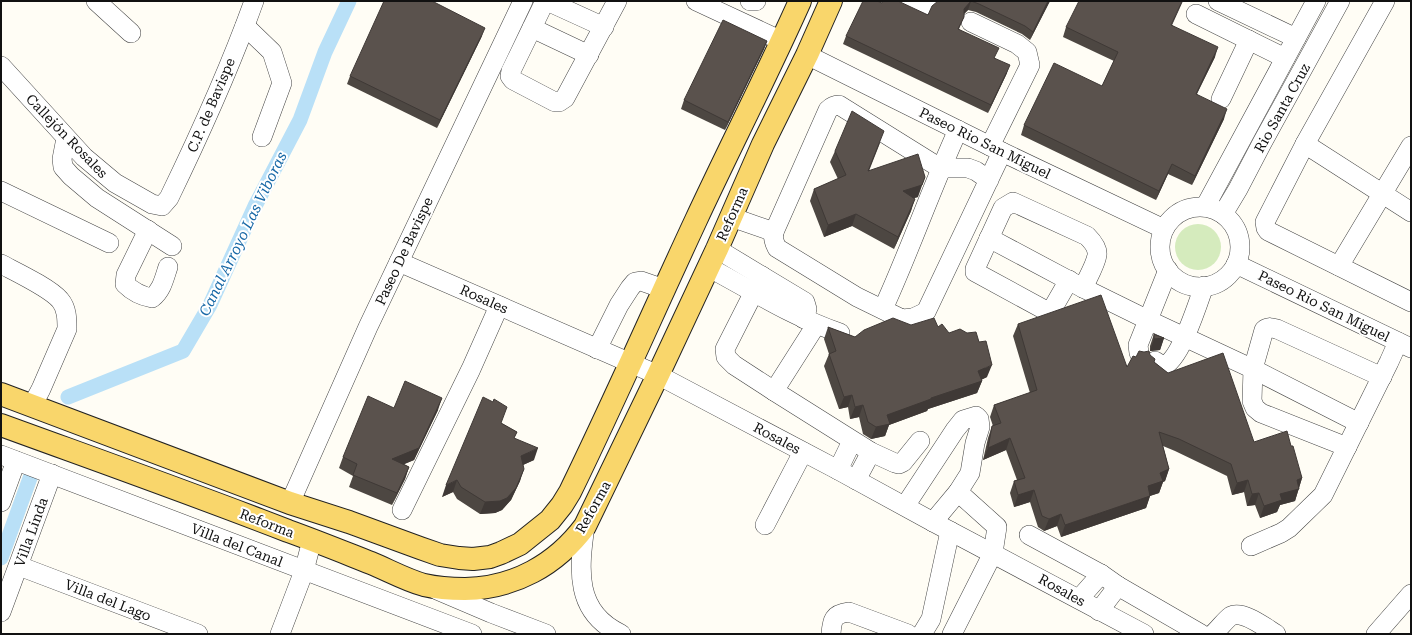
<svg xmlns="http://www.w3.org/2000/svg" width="1412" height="635" viewBox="0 0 1412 635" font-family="'Roboto Serif',serif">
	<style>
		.green { fill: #d5ebbd }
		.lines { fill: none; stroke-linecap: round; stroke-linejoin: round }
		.canal { stroke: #b9e0f7; stroke-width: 15 }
		.minor-casing { stroke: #444; stroke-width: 20 }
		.major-casing { stroke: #222; stroke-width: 24 }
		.minor { stroke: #fff; stroke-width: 19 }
		.major { stroke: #f9d66b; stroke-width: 22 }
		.wall { fill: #4d4742 }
		.shaded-wall { fill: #3f3936 }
		.building { fill: #5a524d; stroke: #3f3936 }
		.labels { text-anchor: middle; stroke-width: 4; stroke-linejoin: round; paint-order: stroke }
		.street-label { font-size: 14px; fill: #111; stroke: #fff }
		.water-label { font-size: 15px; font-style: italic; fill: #1768a6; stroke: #fff }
	</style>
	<rect width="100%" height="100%" fill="#fffdf5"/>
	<circle class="green" cx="1198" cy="247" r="23"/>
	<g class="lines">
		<g class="canal">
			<path d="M 68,397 L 183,351 L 210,305 L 255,206 L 300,120 L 325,52 L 349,1"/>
			<path d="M 1,558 L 30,478"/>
		</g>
		<defs>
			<g id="minor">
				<path d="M 96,1 L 131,33"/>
				<path d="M 545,1 L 511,71 L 510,76 L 513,80 L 555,102 L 559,102 L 565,98 L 617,1"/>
				<path d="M 547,1 L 604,27"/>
				<path d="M 696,1 L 782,41"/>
				<path d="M 750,1 L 756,1"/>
				<path d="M 907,1 L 917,6 L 923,6 L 928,1"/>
				<path d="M 1218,1 L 1296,38"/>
				<path d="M 1385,1 L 1305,144 L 1411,212"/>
				<path d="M 1196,14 L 1285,58"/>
				<path d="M 971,22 L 1017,44 L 1027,52 L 1030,65 L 990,146"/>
				<path d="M 245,26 L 272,52 L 282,83 L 262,137"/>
				<path d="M 532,28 L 589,55"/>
				<path d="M 807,55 L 1002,152 L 1164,229"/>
				<path d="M 1,66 L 84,157 L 115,183 L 152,204 L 162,206 L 169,198 C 200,134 230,68 254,1"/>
				<path d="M 1221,99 L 1249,40"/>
				<path d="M 66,138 L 62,159 L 63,167 L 71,176 L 97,198 L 172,246"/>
				<path d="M 1305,144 L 1265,222 L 1266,228 L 1268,231 L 1411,302"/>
				<path d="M 989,180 L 976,171 L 968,168 L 940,168 L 839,105 C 834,105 831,107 828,110 L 774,232 C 773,239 774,242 777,248 L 857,297 L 902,319 L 913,318 L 926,312 L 1002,152"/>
				<path d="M 1,191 L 109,243"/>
				<path d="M 1205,207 L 1316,1"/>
				<circle cx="1200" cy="247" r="40"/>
				<path d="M 1223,214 L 1238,189 L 1262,143 L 1340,1"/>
				<path d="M 731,217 L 774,232"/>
				<path d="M 148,230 L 126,275 L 125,284 C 133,292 141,296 152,298 C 162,290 164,279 168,267"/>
				<path d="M 989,238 L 1083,288 L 1148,320 L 1253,369 L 1359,423"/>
				<path d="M 717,249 L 805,302 L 807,309 L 804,319"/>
				<path d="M 399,262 L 658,375 L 838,470 L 933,522 L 1144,634"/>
				<path d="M 1,264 C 16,272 50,288 60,300 C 67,308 67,319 67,329 L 41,389 L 32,406"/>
				<path d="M 1236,264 L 1411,348"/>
				<path d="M 1339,266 L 1411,146"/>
				<path d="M 708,267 C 751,290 793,317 840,333"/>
				<path d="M 762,276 L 725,349 L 726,357 L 734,365 L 774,391 L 871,452 L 895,463 L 899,464 L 903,462 L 920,441"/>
				<path d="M 1069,280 L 1054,306 C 1051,310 1048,310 1043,309 L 975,272 L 975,269 L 1003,208 L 1013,202 L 1087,236 C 1092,241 1098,248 1097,255 C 1096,264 1087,279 1083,288"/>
				<path d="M 883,309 C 910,250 931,189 958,130"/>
				<path d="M 597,349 L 619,305 L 630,288 L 635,282 L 641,281 L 664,289"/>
				<path d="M 1139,353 L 1138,345 L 1168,270"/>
				<path d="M 1155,361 L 1163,366 C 1180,361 1198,303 1204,286"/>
				<path d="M 774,391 L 816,325"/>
				<path d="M 1347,447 L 1261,413 L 1255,408 L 1252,401 L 1253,369 L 1264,330 C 1268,326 1272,328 1277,329 L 1382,377"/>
				<path d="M 1,455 L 472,634"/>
				<path d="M 838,470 L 852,441"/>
				<path d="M 856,480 L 871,452"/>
				<path d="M 1,502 L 16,461"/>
				<path d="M 290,503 L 368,327 L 523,1"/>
				<path d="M 905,506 L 955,430 L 963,420 L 976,416 L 979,419 L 980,427 L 975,443 L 970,473 L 958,492 L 933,522"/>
				<path d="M 402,510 L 471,369 L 499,306"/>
				<path d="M 765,525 L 803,452"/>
				<path d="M 585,526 C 579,569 574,612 621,634"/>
				<path d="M 1029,535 L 1101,574 L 1118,586"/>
				<path d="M 1251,546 L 1281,533 L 1289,528 L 1323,495 L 1389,362 L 1398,342"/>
				<path d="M 19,566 L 198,634"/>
				<path d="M 437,590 L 491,613 L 546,634"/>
				<path d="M 1079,599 L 1101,574"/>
				<path d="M 1099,611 L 1118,586 L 1201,634"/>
				<path d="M 1,612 L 52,474"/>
				<path d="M 280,634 L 304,571 L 312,540"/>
				<path d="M 831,634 C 832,620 833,614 849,612 L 908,634"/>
				<path d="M 922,634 L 931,619 L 950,531"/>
				<path d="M 952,634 L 993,553 L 997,527 L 958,492"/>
				<path d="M 1213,634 C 1219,629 1225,620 1231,616 C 1243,610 1266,628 1276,634"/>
				<path d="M 1376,634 L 1411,594"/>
			</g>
			<g id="major">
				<path d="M 1,394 L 290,503 L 349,522 L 420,548 L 440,555 L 459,558 L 473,559 L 490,557 L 501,553 L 520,544 L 550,520 L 562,505 L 570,492 C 614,402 654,310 696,220 C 730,147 767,75 800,1"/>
				<path d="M 1,425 C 97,460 193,494 288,531 C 316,541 343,552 371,563 C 388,570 406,580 424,585 C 437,588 453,589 465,589 C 514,588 556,565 585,526 L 658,375 L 717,249 L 763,144 L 807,55 L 831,1"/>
			</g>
		</defs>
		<use href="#minor" class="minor-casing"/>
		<use href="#major" class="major-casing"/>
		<use href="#minor" class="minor"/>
		<use href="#major" class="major"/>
	</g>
	<g class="wall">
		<path d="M 938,1 L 1050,1 L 1030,40 L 1022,34 L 976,12 L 968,10 L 964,14 L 964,17 L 959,29 L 995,58 L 1007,73 L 988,113 L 843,44 L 846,36 L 882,3 L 928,15 Z"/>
		<path d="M 1172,25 L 1215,57 L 1197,94 L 1224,119 L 1192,185 L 1168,174 L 1156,200 L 1021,135 L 1024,125 L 1102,86 L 1114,61 L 1063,37 L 1066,27 Z"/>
		<path d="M 482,36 L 437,128 L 347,84 L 350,76 Z"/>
		<path d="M 767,41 L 764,49 L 725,130 L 681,109 L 684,100 Z"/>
		<path d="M 880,143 L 869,171 L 918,197 L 914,198 L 911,211 L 894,249 L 852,226 L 824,237 L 810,201 L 814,189 L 838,179 L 830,162 L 835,151 Z"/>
		<path d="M 1018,324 L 1127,367 L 1136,357 L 1150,355 L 1154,362 L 1254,442 L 1291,446 L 1302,478 L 1295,501 L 1280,505 L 1277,512 L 1260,518 L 1255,505 L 1247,506 L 1244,492 L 1232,495 L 1227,476 L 1175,451 L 1163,446 L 1169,469 L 1165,481 L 1163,482 L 1159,493 L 1150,496 L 1146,508 L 1061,537 L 1057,526 L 1044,531 L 1038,527 L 1030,502 L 1014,507 L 1010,493 L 1014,481 L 1017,480 L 1006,450 L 983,460 L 988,438 L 992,426 L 993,426 L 990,417 L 994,405 L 1030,393 L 1013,336 Z"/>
		<path d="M 911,325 L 938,327 L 949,333 L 979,342 L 987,377 L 981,380 L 982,381 L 977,393 L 928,409 L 927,411 L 889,425 L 885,436 L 871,439 L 863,434 L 859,417 L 850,419 L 848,407 L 839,409 L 824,366 L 829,354 L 824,339 L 828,327 L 855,337 Z"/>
		<path d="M 1154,334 L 1164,338 L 1160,350 L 1150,351 L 1150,346 Z"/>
		<path d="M 394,408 L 438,410 L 414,460 L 404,464 L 409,467 L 405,479 L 392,505 L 349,487 L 353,476 L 339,468 L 343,457 Z"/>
		<path d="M 501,423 L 517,432 L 514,438 L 534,460 L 523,465 L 520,481 L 511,500 L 502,510 L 495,513 L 480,514 L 457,499 L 453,492 L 442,497 Z"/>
	</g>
	<g class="shaded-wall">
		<path d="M 971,1 L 968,10 L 961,17 L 964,9 Z"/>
		<path d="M 1048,1 L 1050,1 L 1030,40 L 1033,32 Z"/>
		<path d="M 1182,1 L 1183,1 L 1168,34 L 1171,25 Z"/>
		<path d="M 485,28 L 482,36 L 437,128 L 440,120 Z"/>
		<path d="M 767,41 L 764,49 L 725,130 L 728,122 Z"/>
		<path d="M 1218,47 L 1215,57 L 1192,103 L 1196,94 Z"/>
		<path d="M 1010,65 L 1007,73 L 988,113 L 991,105 Z"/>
		<path d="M 1227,109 L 1224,119 L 1192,185 L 1195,176 Z"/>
		<path d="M 1172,164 L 1168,174 L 1156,200 L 1159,191 Z"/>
		<path d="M 925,177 L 918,197 L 899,202 L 903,191 Z"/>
		<path d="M 915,199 L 911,211 L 894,249 L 898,237 Z"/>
		<path d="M 856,214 L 852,226 L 824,237 L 828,225 Z"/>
		<path d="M 1164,338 L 1160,350 L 1150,351 L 1154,339 Z"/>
		<path d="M 992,365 L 987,377 L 974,383 L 978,371 Z"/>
		<path d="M 982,381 L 977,393 L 928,409 L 927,411 L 889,425 L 885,436 L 871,439 L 876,427 L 887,415 L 931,398 Z"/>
		<path d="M 852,395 L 848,407 L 839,409 L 844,397 Z"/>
		<path d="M 442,398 L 438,410 L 414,460 L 388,471 L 392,459 Z"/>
		<path d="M 863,405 L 859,417 L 850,419 L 855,407 Z"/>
		<path d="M 1010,438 L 1006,450 L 983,460 L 988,448 Z"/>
		<path d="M 538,448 L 534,460 L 516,468 L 521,456 Z"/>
		<path d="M 409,467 L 405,479 L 392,505 L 397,493 Z"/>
		<path d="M 524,469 L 520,481 L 511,500 L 502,510 L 495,513 L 480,514 L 485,502 Z"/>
		<path d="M 1169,469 L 1165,481 L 1163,482 L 1159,493 L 1143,498 L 1148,486 L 1160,473 Z"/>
		<path d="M 1302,478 L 1295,501 L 1280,505 L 1277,512 L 1260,518 L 1264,506 L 1297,480 Z"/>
		<path d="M 457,480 L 453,492 L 442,497 L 446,485 Z"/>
		<path d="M 1248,480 L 1244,492 L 1232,495 L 1237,483 Z"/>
		<path d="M 1034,490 L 1030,502 L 1014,507 L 1018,495 Z"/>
		<path d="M 1259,493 L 1255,505 L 1247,506 L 1252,494 Z"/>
		<path d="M 1150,496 L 1146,508 L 1061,537 L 1065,525 Z"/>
		<path d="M 1061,514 L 1057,526 L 1044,531 L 1049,519 Z"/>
	</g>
	<g class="building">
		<path d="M 384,1 L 432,1 L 485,28 L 440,120 L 350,76 Z"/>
		<path d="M 863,1 L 877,1 L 882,3 L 883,1 L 898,1 L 928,15 L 932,6 L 938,1 L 1048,1 L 1033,32 L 1025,26 L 979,4 L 971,1 L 964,9 L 964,17 L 958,29 L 999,48 L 994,58 L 1010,65 L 991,105 L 846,36 Z"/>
		<path d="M 1079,1 L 1182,1 L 1171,25 L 1218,47 L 1196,94 L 1227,109 L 1195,176 L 1172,164 L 1159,191 L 1024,125 L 1054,63 L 1102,86 L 1118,52 L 1066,27 Z"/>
		<path d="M 723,20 L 767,41 L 728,122 L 684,100 Z"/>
		<path d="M 852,111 L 884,131 L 868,171 L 918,154 L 925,177 L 922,185 L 903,191 L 915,199 L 898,237 L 856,214 L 828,225 L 814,189 L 846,175 L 835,151 Z"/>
		<path d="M 1101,295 L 1127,367 L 1133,356 L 1136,357 L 1139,351 L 1144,352 L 1149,351 L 1150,355 L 1155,359 L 1154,362 L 1168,373 L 1223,353 L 1254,442 L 1287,431 L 1291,446 L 1293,446 L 1302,478 L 1297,480 L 1299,489 L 1280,494 L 1282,500 L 1264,506 L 1259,493 L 1252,494 L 1248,480 L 1237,483 L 1231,464 L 1179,439 L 1159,432 L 1169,469 L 1160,473 L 1163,481 L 1148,486 L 1150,496 L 1065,525 L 1061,514 L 1049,519 L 1042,516 L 1034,490 L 1018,495 L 1014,481 L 1025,478 L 1010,438 L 988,448 L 992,426 L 1001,423 L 994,405 L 1037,390 L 1018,324 Z"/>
		<path d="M 893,318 L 911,325 L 934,318 L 938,327 L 942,324 L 949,333 L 960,329 L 967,333 L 976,332 L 979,342 L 986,341 L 992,365 L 978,371 L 982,381 L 931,398 L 931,399 L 887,415 L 890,424 L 876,427 L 868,422 L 863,405 L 855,407 L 852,395 L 844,397 L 829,354 L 836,351 L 828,327 L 855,337 L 864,330 Z"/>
		<path d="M 1154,334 L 1156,335 L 1164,338 L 1154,339 Z"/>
		<path d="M 405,381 L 442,398 L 419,448 L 392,459 L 409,467 L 397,493 L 353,475 L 357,464 L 343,457 L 368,396 L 394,408 Z"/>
		<path d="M 483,397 L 493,402 L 494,399 L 507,407 L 501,423 L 517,432 L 514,438 L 538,448 L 521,456 L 524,469 L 516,488 L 507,498 L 500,501 L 485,502 L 461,487 L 457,480 L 446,485 Z"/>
	</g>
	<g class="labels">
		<g class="street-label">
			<text transform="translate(211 105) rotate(-67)" y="5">C.P. de Bavispe</text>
			<text transform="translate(1282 108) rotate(-61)" y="5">Rio Santa Cruz</text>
			<text transform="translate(67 136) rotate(46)" y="5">Callejón Rosales</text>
			<text transform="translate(985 143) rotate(26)" y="5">Paseo Rio San Miguel</text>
			<text transform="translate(732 214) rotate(-66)" y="5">Reforma</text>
			<text transform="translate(404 251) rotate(-65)" y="5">Paseo De Bavispe</text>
			<text transform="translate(484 299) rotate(24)" y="5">Rosales</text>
			<text transform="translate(1324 306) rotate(26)" y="5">Paseo Rio San Miguel</text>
			<text transform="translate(777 438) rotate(28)" y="5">Rosales</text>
			<text transform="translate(593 507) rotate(-61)" y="5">Reforma</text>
			<text transform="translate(267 523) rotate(21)" y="5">Reforma</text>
			<text transform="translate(31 532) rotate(-70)" y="5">Villa Linda</text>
			<text transform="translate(237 545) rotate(21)" y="5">Villa del Canal</text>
			<text transform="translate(1062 590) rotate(29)" y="5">Rosales</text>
			<text transform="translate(108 600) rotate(21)" y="5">Villa del Lago</text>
		</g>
		<g class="water-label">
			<text transform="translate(243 234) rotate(-64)" y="5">Canal Arroyo Las Viboras</text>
		</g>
	</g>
	<rect width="1412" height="635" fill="none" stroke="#111111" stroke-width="4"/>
</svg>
